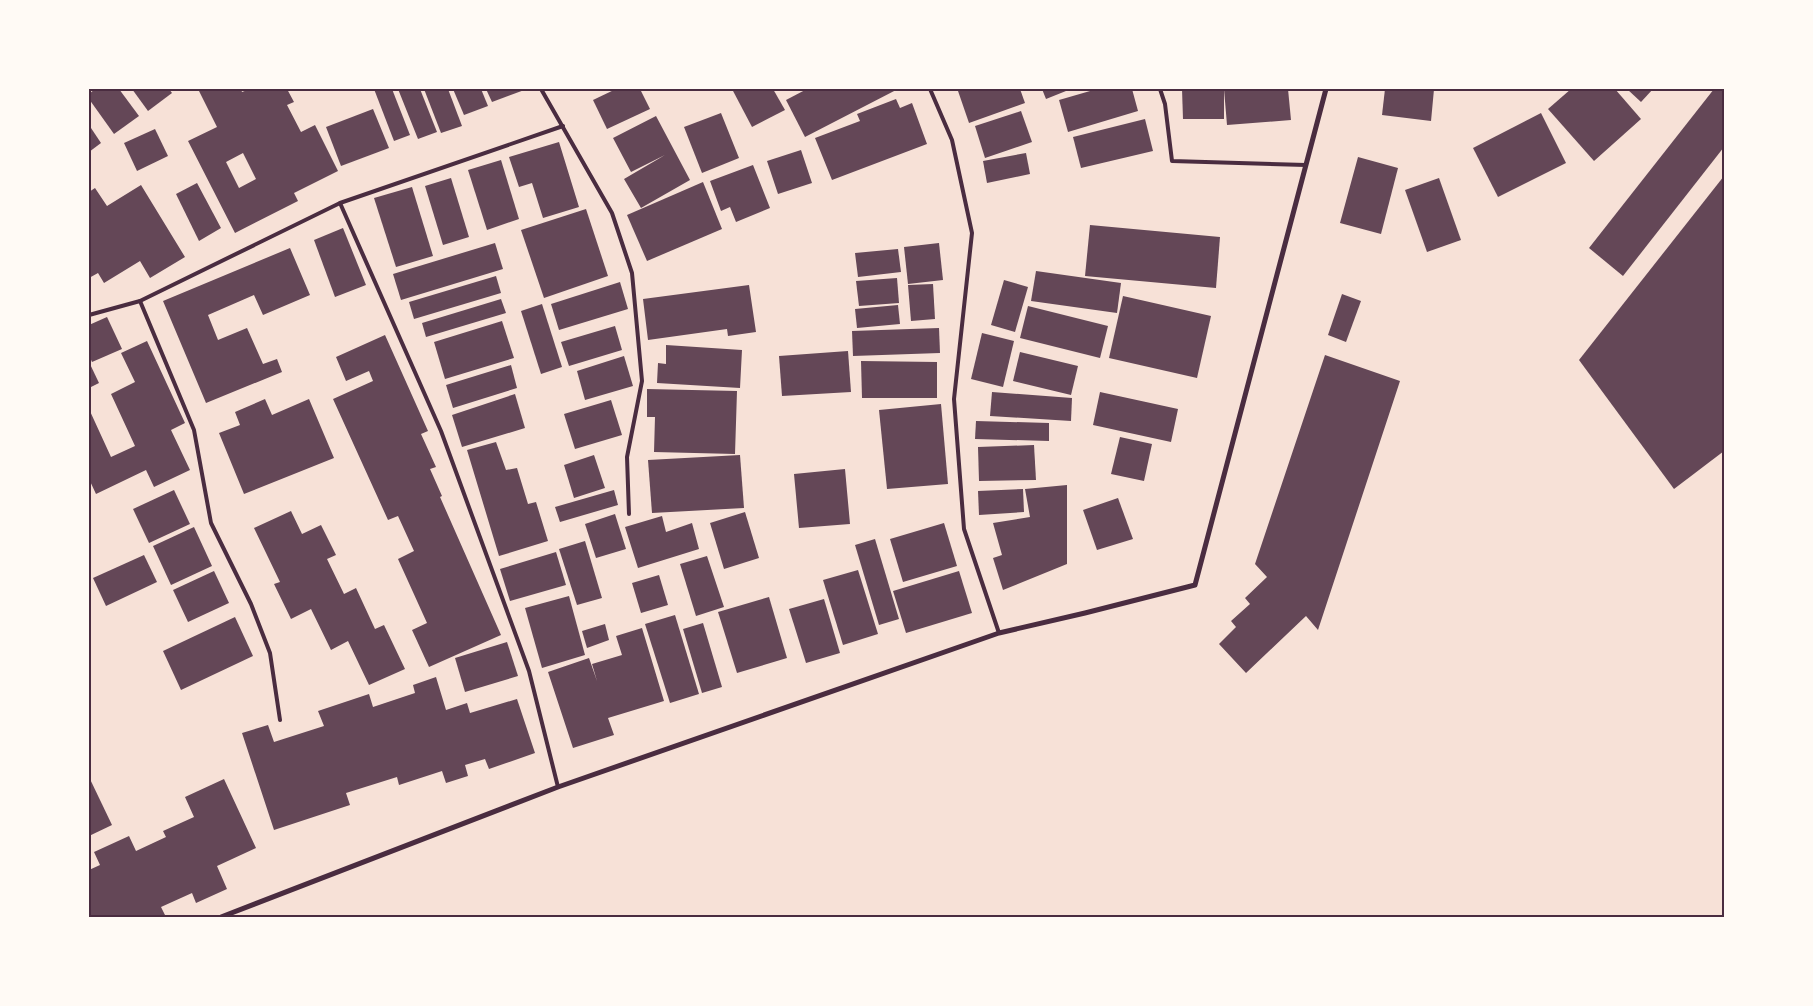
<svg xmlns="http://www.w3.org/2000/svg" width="1813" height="1006" viewBox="0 0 1813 1006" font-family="Rubik,sans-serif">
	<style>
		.building { fill: #644757; fill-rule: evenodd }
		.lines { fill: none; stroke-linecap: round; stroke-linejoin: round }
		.service { stroke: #4a2c40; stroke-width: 4 }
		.minor { stroke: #4a2c40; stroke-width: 5 }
		.neatline { fill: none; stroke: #4a2c40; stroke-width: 2 }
	</style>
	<rect width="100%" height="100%" fill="#f7e1d7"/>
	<g class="building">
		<path d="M 95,89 L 119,89 L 139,116 L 114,134 L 89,99 L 89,94 Z"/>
		<path d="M 132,89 L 169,89 L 172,93 L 148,111 Z"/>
		<path d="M 198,89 L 241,89 L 242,92 L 250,89 L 287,89 L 294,102 L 287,105 L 301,132 L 315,125 L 338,171 L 294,193 L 298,201 L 235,233 L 188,141 L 217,127 ZM 243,153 L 256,179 L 239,188 L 226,162 Z"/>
		<path d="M 374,89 L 392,89 L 410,135 L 394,141 Z"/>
		<path d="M 398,89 L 420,89 L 437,132 L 418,139 Z"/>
		<path d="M 424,89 L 448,89 L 462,126 L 441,133 Z"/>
		<path d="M 453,89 L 481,89 L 488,106 L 464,115 Z"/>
		<path d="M 486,89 L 527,89 L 492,102 Z"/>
		<path d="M 616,89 L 640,89 L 650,109 L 607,129 L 593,100 Z"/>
		<path d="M 732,89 L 773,89 L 785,110 L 752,127 Z"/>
		<path d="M 807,89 L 898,89 L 805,137 L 786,100 Z"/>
		<path d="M 964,89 L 1020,89 L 1025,103 L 969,123 L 958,91 Z"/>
		<path d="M 1042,89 L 1071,89 L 1046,99 Z"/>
		<path d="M 1097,89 L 1132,89 L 1138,111 L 1068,132 L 1059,100 Z"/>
		<path d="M 1182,89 L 1224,89 L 1224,119 L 1183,119 Z"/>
		<path d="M 1224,89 L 1288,89 L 1291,120 L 1227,125 Z"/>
		<path d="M 1385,89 L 1434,89 L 1431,121 L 1382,115 Z"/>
		<path d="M 1571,89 L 1615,89 L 1641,119 L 1594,161 L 1548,109 Z"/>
		<path d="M 1627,89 L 1653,89 L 1641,102 Z"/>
		<path d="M 1714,89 L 1724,89 L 1724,147 L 1623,276 L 1589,248 Z"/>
		<path d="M 896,99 L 900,108 L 912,103 L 927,144 L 832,180 L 815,138 L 860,121 L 857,114 Z"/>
		<path d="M 373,109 L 389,148 L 341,166 L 326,127 Z"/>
		<path d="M 1021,111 L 1032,142 L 985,158 L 975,126 Z"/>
		<path d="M 721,113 L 739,158 L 702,173 L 684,127 Z"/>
		<path d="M 1541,113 L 1566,163 L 1498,197 L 1473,148 Z"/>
		<path d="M 656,116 L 690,180 L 641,208 L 624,179 L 665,155 L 631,172 L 613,138 Z"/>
		<path d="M 1145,119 L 1153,151 L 1081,168 L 1073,137 Z"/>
		<path d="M 89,125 L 101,143 L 89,152 Z"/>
		<path d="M 155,129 L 168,156 L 137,171 L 124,143 Z"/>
		<path d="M 559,142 L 579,207 L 543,218 L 532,183 L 519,187 L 509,157 Z"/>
		<path d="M 801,150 L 812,183 L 778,194 L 767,161 Z"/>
		<path d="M 1026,153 L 1030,174 L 987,183 L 983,161 Z"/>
		<path d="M 1358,157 L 1398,168 L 1381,234 L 1340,223 Z"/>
		<path d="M 501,160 L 519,219 L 487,230 L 468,170 Z"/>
		<path d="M 753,165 L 770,208 L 736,222 L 730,207 L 721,211 L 710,181 Z"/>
		<path d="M 1724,176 L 1724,451 L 1674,489 L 1579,360 Z"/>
		<path d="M 451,178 L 469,237 L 443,245 L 425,186 Z"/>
		<path d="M 1439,178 L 1461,240 L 1427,252 L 1405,190 Z"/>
		<path d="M 703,182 L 722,229 L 647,261 L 627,215 Z"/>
		<path d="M 197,183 L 221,228 L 199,241 L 176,194 Z"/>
		<path d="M 141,185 L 185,257 L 150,278 L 140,261 L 104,283 L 98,273 L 89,278 L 89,192 L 95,188 L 107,206 Z"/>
		<path d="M 412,187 L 433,256 L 396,267 L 374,198 Z"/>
		<path d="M 586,209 L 608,276 L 544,298 L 521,230 Z"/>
		<path d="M 1090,225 L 1220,237 L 1216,288 L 1085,276 Z"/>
		<path d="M 343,228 L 366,285 L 335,297 L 314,240 Z"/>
		<path d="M 495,243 L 503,269 L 401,300 L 393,274 Z"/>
		<path d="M 939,243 L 943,280 L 908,284 L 904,247 Z"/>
		<path d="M 290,248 L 310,295 L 263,315 L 254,295 L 208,315 L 218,340 L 247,328 L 263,364 L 277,359 L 282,372 L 206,403 L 163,301 Z"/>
		<path d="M 898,249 L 901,272 L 858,277 L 855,253 Z"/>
		<path d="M 1036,271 L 1121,283 L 1117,313 L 1031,301 Z"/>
		<path d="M 496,276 L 501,293 L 414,319 L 409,302 Z"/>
		<path d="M 897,278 L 899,303 L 859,306 L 856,281 Z"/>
		<path d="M 1004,280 L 1028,287 L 1015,332 L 991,325 Z"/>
		<path d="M 620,282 L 628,309 L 559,330 L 551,304 Z"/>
		<path d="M 933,284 L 935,319 L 911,321 L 908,285 Z"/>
		<path d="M 749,285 L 756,332 L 728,336 L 727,329 L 648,340 L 643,299 Z"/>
		<path d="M 1342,294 L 1361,301 L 1346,342 L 1328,335 Z"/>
		<path d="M 1123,296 L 1211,316 L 1197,378 L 1109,358 Z"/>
		<path d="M 501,299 L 506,313 L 426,337 L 422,323 Z"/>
		<path d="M 542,304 L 562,367 L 541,374 L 521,311 Z"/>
		<path d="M 898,305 L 900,324 L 857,328 L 855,309 Z"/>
		<path d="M 1028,306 L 1108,326 L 1100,358 L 1020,338 Z"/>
		<path d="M 107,317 L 122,349 L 92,362 L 89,355 L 89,325 Z"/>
		<path d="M 502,321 L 514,358 L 445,379 L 434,342 Z"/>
		<path d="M 615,326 L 622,350 L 569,366 L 561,342 Z"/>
		<path d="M 939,328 L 940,353 L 853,356 L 852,331 Z"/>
		<path d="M 982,333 L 1014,341 L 1003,387 L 971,379 Z"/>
		<path d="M 385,335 L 428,431 L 421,434 L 436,467 L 430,469 L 442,496 L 440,497 L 501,635 L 429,667 L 412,630 L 427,623 L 398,559 L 414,551 L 398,516 L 388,520 L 333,399 L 373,381 L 369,371 L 346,381 L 336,357 Z"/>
		<path d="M 147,341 L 185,423 L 171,430 L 190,470 L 154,487 L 146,470 L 96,494 L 89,479 L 89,409 L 111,457 L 135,446 L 111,394 L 135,382 L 121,353 Z"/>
		<path d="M 666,345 L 742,350 L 740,388 L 657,383 L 658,363 L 666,364 Z"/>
		<path d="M 848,351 L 851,392 L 782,396 L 779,356 Z"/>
		<path d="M 1020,352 L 1078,366 L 1071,395 L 1013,381 Z"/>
		<path d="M 1325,355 L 1400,381 L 1318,630 L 1306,616 L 1246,673 L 1219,644 L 1236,627 L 1231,621 L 1250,604 L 1245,598 L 1267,577 L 1255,564 Z"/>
		<path d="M 624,356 L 633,386 L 585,400 L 577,371 Z"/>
		<path d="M 861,361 L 937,362 L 937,398 L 862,398 Z"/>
		<path d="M 89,362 L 99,383 L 89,388 Z"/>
		<path d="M 511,365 L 517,388 L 453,408 L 446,385 Z"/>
		<path d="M 647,389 L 737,391 L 735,454 L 654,452 L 655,417 L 647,417 Z"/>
		<path d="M 992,392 L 1072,398 L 1071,421 L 990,416 Z"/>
		<path d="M 1100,392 L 1178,409 L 1171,442 L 1093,425 Z"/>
		<path d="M 515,394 L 525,428 L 462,447 L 452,415 Z"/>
		<path d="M 265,399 L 272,415 L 309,399 L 334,458 L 244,494 L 219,433 L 240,425 L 235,412 Z"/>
		<path d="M 611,400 L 622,435 L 575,449 L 564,414 Z"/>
		<path d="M 941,404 L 948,484 L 887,489 L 879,410 Z"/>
		<path d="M 976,421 L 1049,423 L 1049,441 L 975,439 Z"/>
		<path d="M 1120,437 L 1152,444 L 1144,481 L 1111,474 Z"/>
		<path d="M 496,442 L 506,470 L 517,468 L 528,504 L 536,502 L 548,541 L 499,556 L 467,450 Z"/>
		<path d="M 1034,445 L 1036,480 L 979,481 L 978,447 Z"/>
		<path d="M 594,455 L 605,488 L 574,498 L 564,465 Z"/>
		<path d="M 740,455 L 744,508 L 652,513 L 648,460 Z"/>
		<path d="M 845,469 L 850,524 L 799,528 L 794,474 Z"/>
		<path d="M 1067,485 L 1067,564 L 1003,590 L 993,558 L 1002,555 L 993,523 L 1030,517 L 1025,489 Z"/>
		<path d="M 1023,489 L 1024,512 L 979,515 L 978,491 Z"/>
		<path d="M 174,490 L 190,524 L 149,543 L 133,509 Z"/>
		<path d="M 614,490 L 618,505 L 560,522 L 555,507 Z"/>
		<path d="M 1118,498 L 1133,539 L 1097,550 L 1083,510 Z"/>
		<path d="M 291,511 L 302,534 L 321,525 L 336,555 L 327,559 L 344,594 L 356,588 L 375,629 L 384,625 L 405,669 L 369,685 L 348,641 L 331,650 L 311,609 L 291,619 L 274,584 L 280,582 L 254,528 Z"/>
		<path d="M 745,512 L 759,558 L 724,569 L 710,523 Z"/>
		<path d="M 615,514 L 626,549 L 596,558 L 585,524 Z"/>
		<path d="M 662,516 L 666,532 L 692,523 L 699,549 L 638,568 L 625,527 Z"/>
		<path d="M 944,523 L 957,566 L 903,582 L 890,539 Z"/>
		<path d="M 194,527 L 212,566 L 171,585 L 153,546 Z"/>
		<path d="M 875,539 L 899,619 L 879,625 L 855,545 Z"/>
		<path d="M 585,541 L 602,598 L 577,605 L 559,549 Z"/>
		<path d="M 556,552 L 566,585 L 510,601 L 500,569 Z"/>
		<path d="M 144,555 L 157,582 L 106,606 L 93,578 Z"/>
		<path d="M 707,556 L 724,607 L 696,616 L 680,564 Z"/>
		<path d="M 858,570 L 878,634 L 843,645 L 823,580 Z"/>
		<path d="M 214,571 L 229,603 L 188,622 L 173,590 Z"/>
		<path d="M 959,571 L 972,613 L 906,633 L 893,591 Z"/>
		<path d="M 659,575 L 668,605 L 641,613 L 632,583 Z"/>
		<path d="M 569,596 L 585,655 L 542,668 L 525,608 Z"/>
		<path d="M 769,597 L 787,658 L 737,673 L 718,612 Z"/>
		<path d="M 824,599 L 840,653 L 806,663 L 789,609 Z"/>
		<path d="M 675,615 L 699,694 L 670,703 L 645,624 Z"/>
		<path d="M 235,617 L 253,656 L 181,690 L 163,651 Z"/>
		<path d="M 703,623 L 722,687 L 702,693 L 683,629 Z"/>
		<path d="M 605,624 L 609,640 L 587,648 L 582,631 Z"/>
		<path d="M 642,628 L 664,701 L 608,718 L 614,735 L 573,748 L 548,672 L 589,658 L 597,681 L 592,664 L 622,655 L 616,636 Z"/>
		<path d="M 507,642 L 518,676 L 465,692 L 455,658 Z"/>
		<path d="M 436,677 L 446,710 L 467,703 L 470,713 L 517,699 L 535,753 L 489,769 L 485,759 L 465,765 L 468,776 L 446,783 L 442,771 L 399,785 L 397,777 L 346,793 L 350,805 L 274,830 L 242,733 L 268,725 L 274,742 L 324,726 L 318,711 L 369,694 L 373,707 L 415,693 L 413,685 Z"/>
		<path d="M 89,777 L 112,825 L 89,836 Z"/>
		<path d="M 224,779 L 256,848 L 217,866 L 227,889 L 196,903 L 192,893 L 161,907 L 166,917 L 89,917 L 89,870 L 100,865 L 94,852 L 129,836 L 136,851 L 166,837 L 163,831 L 194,817 L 185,797 Z"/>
	</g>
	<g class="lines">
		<g class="service">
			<path d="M 541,89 L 612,213 L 632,273 L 642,381 L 627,457 L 629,514"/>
			<path d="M 930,89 L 952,140 L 972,233 L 954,399 L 964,529 L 999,633"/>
			<path d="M 1160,89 L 1165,104 L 1172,161 L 1306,165"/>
			<path d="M 340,203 L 441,431 L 529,671 L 558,787"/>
			<path d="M 140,301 L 194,430 L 211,523 L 251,604 L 270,653 L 280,720"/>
			<path d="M 89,315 L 140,301 L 340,203 L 563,126"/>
		</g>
		<path class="minor" d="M 221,917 L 558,787 L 999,633 L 1085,613 L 1195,585 L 1326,89"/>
	</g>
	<rect width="1813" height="1006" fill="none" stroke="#fffaf5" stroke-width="180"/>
	<rect x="90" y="90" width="1633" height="826" class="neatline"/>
</svg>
